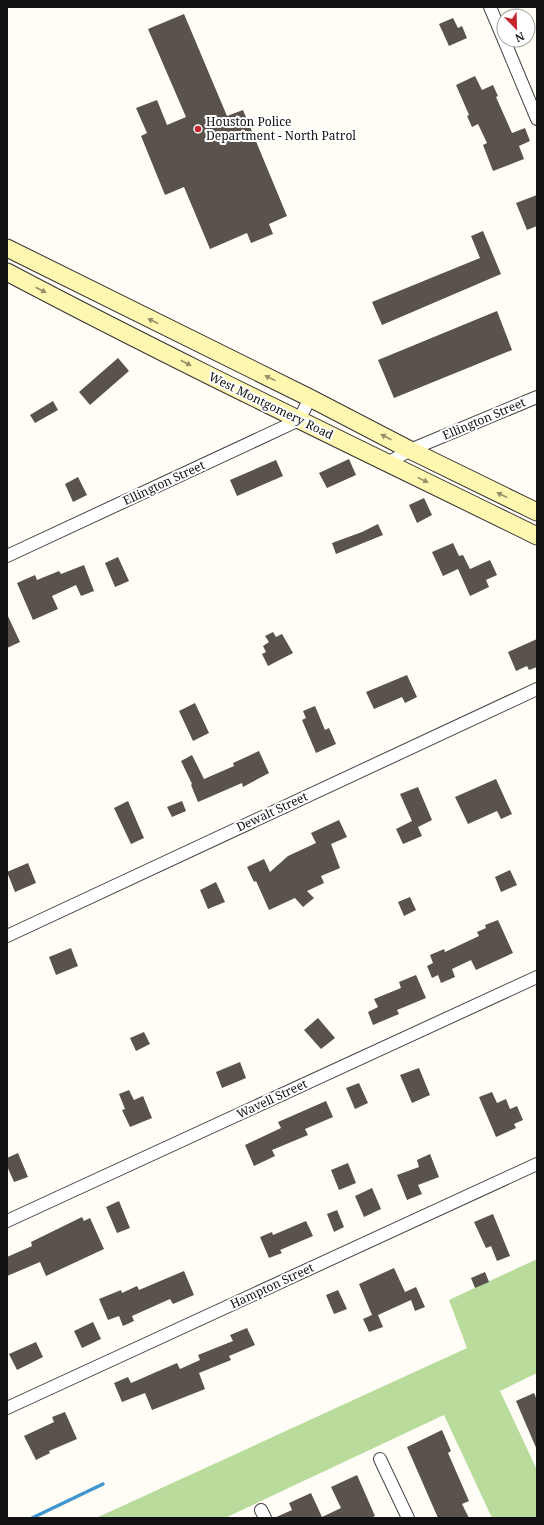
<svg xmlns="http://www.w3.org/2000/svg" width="544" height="1525" viewBox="0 0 544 1525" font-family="'Noto Serif',serif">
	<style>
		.forest { fill: #b9dc9c }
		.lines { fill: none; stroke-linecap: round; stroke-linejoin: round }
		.stream { stroke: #3f96cf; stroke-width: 3.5 }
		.building { fill: #5a524d }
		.street-casing { stroke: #444; stroke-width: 14 }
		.secondary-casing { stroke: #333; stroke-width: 19 }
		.street { stroke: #fff; stroke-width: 12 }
		.secondary { stroke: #fff6b0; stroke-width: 17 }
		.oneway { fill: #948f68 }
		.poi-dot { fill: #c4262e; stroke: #fff; stroke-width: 1.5 }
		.labels { text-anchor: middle; stroke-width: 4; stroke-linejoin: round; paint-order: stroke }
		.poi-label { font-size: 12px; fill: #111; stroke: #fff; text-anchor: start }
		.street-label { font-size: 12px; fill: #111; stroke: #fff }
	</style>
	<rect width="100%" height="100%" fill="#fffdf5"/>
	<path class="forest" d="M 537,1259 L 537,1373 L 500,1391 L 537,1470 L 537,1518 L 492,1518 L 444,1415 L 225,1518 L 96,1518 L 467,1348 L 449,1300 Z"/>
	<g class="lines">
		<path class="stream" d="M 32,1518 L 103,1484"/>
	</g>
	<g class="building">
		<path d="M 184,14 L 227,116 L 243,110 L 287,216 L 269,224 L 273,234 L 251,243 L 247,233 L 210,249 L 184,187 L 165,195 L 141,136 L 147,133 L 136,108 L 157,100 L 167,125 L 186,117 L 148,29 Z"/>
		<path d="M 453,18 L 458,28 L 462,26 L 467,38 L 449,46 L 439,24 Z"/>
		<path d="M 475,76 L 482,90 L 493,85 L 498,96 L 496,97 L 512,133 L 525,128 L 530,141 L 519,146 L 524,159 L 493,171 L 483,145 L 487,143 L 478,124 L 472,127 L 467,116 L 469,115 L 456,85 Z"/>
		<path d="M 537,195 L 537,226 L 527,230 L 516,203 Z"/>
		<path d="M 483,231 L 501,274 L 382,325 L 372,302 L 480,258 L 471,236 Z"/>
		<path d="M 497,311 L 512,350 L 394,398 L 378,360 Z"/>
		<path d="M 118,358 L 129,371 L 90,405 L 79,392 Z"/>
		<path d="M 53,401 L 58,410 L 35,423 L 30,415 Z"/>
		<path d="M 349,459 L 356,475 L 327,488 L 319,473 Z"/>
		<path d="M 276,460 L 283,476 L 237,496 L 230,480 Z"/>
		<path d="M 78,477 L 87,495 L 73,502 L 65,484 Z"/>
		<path d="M 424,498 L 432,515 L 417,523 L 409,505 Z"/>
		<path d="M 378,524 L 383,535 L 336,554 L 332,543 L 362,532 Z"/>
		<path d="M 453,543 L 459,556 L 463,555 L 470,569 L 490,560 L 497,575 L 486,580 L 489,587 L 470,596 L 458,569 L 443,576 L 432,552 Z"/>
		<path d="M 118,557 L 129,581 L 115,587 L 105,563 Z"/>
		<path d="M 84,565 L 94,591 L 81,596 L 76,585 L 52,596 L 58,609 L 33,620 L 17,583 L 35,575 L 37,580 L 59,571 L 61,574 Z"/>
		<path d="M 7,614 L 20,642 L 7,648 Z"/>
		<path d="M 273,632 L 276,637 L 282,634 L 293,653 L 268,666 L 262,654 L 266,652 L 263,646 L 269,642 L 265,636 Z"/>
		<path d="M 537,639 L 537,667 L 529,670 L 527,666 L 516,671 L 508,652 Z"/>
		<path d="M 407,675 L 417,697 L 405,703 L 402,697 L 374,709 L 366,692 Z"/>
		<path d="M 195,703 L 209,733 L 193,741 L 179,711 Z"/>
		<path d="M 315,706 L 325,730 L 329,728 L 336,744 L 316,753 L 302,720 L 306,718 L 303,711 Z"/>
		<path d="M 259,751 L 269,773 L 243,787 L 242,783 L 198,802 L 191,785 L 192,784 L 181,761 L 192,755 L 204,779 L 234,766 L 233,763 Z"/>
		<path d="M 496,779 L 512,814 L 501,819 L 497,811 L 468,824 L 455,797 Z"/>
		<path d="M 418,787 L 432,820 L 418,827 L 422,836 L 403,844 L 396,829 L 412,821 L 400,794 Z"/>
		<path d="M 128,801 L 144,838 L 131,844 L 114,808 Z"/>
		<path d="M 182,801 L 186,811 L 172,817 L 167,807 Z"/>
		<path d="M 339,820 L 347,837 L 331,844 L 340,868 L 321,876 L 324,883 L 307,891 L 314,898 L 303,907 L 295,898 L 269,910 L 256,881 L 254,882 L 247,867 L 264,859 L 270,872 L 288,856 L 316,843 L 311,833 Z"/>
		<path d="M 28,863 L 36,883 L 15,892 L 7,872 Z"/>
		<path d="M 510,870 L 517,885 L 501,892 L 495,877 Z"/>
		<path d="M 216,882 L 225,902 L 208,909 L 200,890 Z"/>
		<path d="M 410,897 L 416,910 L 404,916 L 398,902 Z"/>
		<path d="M 498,920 L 513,953 L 476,970 L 471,960 L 452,969 L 455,977 L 441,983 L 438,975 L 432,978 L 427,966 L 433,963 L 430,955 L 444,949 L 445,952 L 479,936 L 477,932 L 486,928 L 485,925 Z"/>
		<path d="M 71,948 L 78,966 L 56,975 L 49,957 Z"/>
		<path d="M 416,975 L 426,998 L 397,1010 L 399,1014 L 373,1025 L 368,1012 L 378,1007 L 374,999 L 401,988 L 399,982 Z"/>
		<path d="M 318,1018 L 335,1038 L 321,1049 L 304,1030 Z"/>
		<path d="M 144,1032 L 150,1044 L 136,1051 L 130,1038 Z"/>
		<path d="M 240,1062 L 246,1078 L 222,1088 L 216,1072 Z"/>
		<path d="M 419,1068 L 430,1095 L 412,1103 L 400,1075 Z"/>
		<path d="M 359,1083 L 368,1103 L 355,1109 L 346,1088 Z"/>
		<path d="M 129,1090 L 134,1100 L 143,1096 L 152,1118 L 130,1127 L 122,1110 L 125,1109 L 119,1094 Z"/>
		<path d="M 492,1092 L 497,1103 L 506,1099 L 510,1109 L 517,1106 L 523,1120 L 514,1124 L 516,1128 L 496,1137 L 479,1097 Z"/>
		<path d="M 326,1101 L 333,1117 L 305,1129 L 308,1135 L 272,1150 L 275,1156 L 254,1166 L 245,1145 L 281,1128 L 278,1122 Z"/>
		<path d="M 18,1153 L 28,1177 L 14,1182 L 7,1166 L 7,1158 Z"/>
		<path d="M 430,1154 L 439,1177 L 418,1185 L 422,1194 L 407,1200 L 397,1175 L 419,1167 L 417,1160 Z"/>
		<path d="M 348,1163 L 356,1183 L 339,1190 L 331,1170 Z"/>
		<path d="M 372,1188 L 381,1209 L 364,1217 L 355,1196 Z"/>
		<path d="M 119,1201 L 130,1228 L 117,1233 L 106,1207 Z"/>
		<path d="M 337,1210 L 344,1227 L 334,1232 L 327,1214 Z"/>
		<path d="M 493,1214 L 510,1256 L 497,1261 L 491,1246 L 486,1248 L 474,1222 Z"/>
		<path d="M 82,1217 L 84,1221 L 90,1218 L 104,1249 L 46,1276 L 40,1262 L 7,1276 L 7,1257 L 32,1246 L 31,1242 Z"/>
		<path d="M 306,1221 L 313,1236 L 280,1250 L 282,1253 L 269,1258 L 260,1237 L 272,1232 L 273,1235 Z"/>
		<path d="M 394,1268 L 405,1292 L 416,1287 L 425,1307 L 415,1311 L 411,1300 L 378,1315 L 383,1327 L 369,1332 L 363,1319 L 372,1315 L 359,1284 Z"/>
		<path d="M 184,1271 L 194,1295 L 173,1304 L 170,1299 L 132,1316 L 134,1321 L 123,1326 L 119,1316 L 108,1320 L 99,1299 L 121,1290 L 122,1293 L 137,1286 L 139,1290 Z"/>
		<path d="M 485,1272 L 489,1282 L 475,1288 L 471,1278 Z"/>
		<path d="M 338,1290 L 347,1309 L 334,1314 L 326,1295 Z"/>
		<path d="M 93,1322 L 101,1339 L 82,1348 L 74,1331 Z"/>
		<path d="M 247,1328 L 255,1345 L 229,1356 L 231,1360 L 199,1373 L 205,1389 L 152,1410 L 145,1393 L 122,1402 L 114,1383 L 128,1377 L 131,1383 L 177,1363 L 180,1369 L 200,1360 L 198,1355 L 233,1341 L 230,1335 Z"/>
		<path d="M 36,1342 L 43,1357 L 17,1370 L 9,1354 Z"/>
		<path d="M 534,1393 L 537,1400 L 537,1450 L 516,1401 Z"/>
		<path d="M 65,1412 L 77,1439 L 49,1451 L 50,1453 L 36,1460 L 24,1436 L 54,1422 L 52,1417 Z"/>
		<path d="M 442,1430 L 451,1451 L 448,1453 L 469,1501 L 462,1504 L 469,1518 L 438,1518 L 407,1447 Z"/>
		<path d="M 357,1475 L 375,1516 L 370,1518 L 274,1518 L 292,1510 L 289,1503 L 311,1493 L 322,1517 L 341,1508 L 331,1487 Z"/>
	</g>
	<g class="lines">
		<defs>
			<g id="street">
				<path d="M 490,7 L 504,40"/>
				<path d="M 504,40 L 537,119"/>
				<path d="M 388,463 L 410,450 L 537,397"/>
				<path d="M 7,556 L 299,420 L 310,398"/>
				<path d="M 7,936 L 537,689"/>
				<path d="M 7,1221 L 537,977"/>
				<path d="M 7,1408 L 537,1164"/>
				<path d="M 380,1459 L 408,1518"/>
				<path d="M 261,1510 L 265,1518"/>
			</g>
			<g id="secondary">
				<path d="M 7,248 L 310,398 L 410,450 L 537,512"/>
				<path d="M 7,272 C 181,364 360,449 537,536"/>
			</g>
		</defs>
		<use href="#street" class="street-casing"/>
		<use href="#secondary" class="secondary-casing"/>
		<use href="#street" class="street"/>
		<use href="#secondary" class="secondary"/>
	</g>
	<defs><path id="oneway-solid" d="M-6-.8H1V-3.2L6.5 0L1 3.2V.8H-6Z"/></defs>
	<g class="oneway">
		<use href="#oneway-solid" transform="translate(41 290) rotate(28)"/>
		<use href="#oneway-solid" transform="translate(153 321) rotate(-154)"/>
		<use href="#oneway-solid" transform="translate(186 363) rotate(27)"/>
		<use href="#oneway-solid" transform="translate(270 378) rotate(-154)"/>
		<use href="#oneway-solid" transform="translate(386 437) rotate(-153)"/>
		<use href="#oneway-solid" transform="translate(423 480) rotate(26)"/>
		<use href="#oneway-solid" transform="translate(502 495) rotate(-154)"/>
	</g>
	<circle class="poi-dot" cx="198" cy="129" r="4"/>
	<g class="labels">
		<g class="poi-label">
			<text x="206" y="126">Houston Police<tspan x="206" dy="14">Department - North Patrol</tspan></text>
		</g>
		<g class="street-label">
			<text transform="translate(271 406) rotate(26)" y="4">West Montgomery Road</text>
			<text transform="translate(484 419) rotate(-23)" y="4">Ellington Street</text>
			<text transform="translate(164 483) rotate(-25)" y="4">Ellington Street</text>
			<text transform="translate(272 812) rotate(-25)" y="4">Dewalt Street</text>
			<text transform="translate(272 1099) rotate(-25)" y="4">Wavell Street</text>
			<text transform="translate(272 1286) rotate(-25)" y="4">Hampton Street</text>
		</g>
	</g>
	<rect width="544" height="1525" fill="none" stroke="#111111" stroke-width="16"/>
	<g transform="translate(516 28) rotate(157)"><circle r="19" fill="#ffffff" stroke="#a0a0a0"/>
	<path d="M0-3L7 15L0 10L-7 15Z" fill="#c4262e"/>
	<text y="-6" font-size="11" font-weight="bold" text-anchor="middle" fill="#111111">N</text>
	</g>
</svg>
